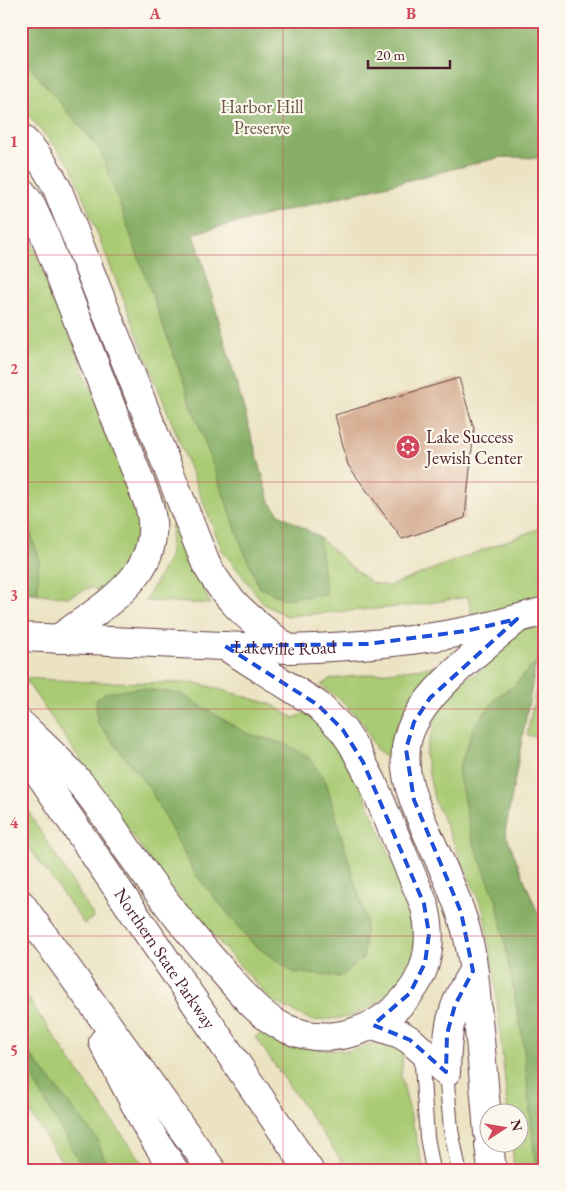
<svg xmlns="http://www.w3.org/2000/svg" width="566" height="1191" viewBox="0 0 566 1191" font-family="'EB Garamond',serif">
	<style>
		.green { fill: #a9cb73; stroke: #7a754f }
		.forest { fill: #86af65; stroke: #686748 }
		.building { fill: #cf9f81 }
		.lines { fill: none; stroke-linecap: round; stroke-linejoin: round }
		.service-casing { stroke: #623c42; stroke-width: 16 }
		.primary-casing { stroke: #623c42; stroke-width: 30 }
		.motorway-casing { stroke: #623c42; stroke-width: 30 }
		.service { stroke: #fff; stroke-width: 14 }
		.primary { stroke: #fff; stroke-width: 28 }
		.motorway { stroke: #fff; stroke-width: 28 }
		.marked { fill: none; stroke: #1d4ed8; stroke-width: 4; stroke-dasharray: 10 6; stroke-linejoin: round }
		.grid { fill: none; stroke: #d1495b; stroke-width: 1; stroke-opacity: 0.55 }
		.labels { text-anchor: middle; stroke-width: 4.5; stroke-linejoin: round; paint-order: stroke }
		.park-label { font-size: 18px; fill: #665341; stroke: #fbf7ec }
		.poi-label { font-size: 18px; fill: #4a1f2b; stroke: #fbf7ec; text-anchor: start }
		.street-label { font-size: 18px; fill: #4a1f2b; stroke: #fbf7ec }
		.neatline { fill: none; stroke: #d1495b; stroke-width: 2 }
		.grid-label { font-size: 16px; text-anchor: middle; font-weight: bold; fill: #d1495b }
	</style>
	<rect width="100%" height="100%" fill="#fbf7ec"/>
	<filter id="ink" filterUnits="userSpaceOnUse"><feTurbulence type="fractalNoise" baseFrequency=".02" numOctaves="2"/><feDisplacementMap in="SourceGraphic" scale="10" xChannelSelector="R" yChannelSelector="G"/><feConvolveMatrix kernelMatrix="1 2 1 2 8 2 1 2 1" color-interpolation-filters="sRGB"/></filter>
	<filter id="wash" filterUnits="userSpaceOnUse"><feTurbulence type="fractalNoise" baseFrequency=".0096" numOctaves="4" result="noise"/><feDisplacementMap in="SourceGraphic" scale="20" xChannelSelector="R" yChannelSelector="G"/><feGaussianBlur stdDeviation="1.12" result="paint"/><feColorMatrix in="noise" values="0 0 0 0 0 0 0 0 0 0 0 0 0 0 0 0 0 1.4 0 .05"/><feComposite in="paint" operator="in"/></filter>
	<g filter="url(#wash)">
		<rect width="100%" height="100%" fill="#ebe3c2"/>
		<g class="green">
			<path d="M 21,21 L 545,21 L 545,158 L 501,157 L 194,233 L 270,502 L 279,514 L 319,537 L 355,570 L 372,583 L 389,586 L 545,526 L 545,650 L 538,652 L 505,832 L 545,931 L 545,1170 L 514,1170 L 512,1144 L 518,1144 L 518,1114 L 508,1113 L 495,980 L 483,909 L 434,799 L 425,754 L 438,712 L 457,684 L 483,669 L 468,597 L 410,606 L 287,616 L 265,605 L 222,550 L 71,166 L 30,117 L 21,112 Z"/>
			<path d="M 21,217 L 137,499 L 144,540 L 127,570 L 98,593 L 92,587 L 68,597 L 21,592 Z"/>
			<path d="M 178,521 L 210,604 L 145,601 L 169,558 L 172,525 Z"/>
			<path d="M 437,666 L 449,666 L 396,760 L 377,751 L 363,723 L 342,701 L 321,685 L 330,679 Z"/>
			<path d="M 539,674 L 545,675 L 545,739 L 527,735 Z"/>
			<path d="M 24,678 L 91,682 L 197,683 L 271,704 L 294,718 L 309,711 L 348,758 L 415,912 L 420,939 L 410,973 L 384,999 L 350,1017 L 313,1021 L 272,1001 L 164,881 Z"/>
			<path d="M 21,800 L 94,917 L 84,924 L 21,836 Z"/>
			<path d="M 21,988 L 110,1118 L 148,1170 L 67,1170 L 21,1099 Z"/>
			<path d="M 267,1029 L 318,1049 L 350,1051 L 388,1038 L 399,1043 L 403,1057 L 401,1076 L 424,1170 L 348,1170 L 255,1037 Z"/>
		</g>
		<g class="forest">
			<path d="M 21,21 L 545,21 L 545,158 L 501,157 L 194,233 L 270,502 L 279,514 L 319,537 L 326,594 L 284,599 L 259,587 L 243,549 L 101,152 L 21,56 Z"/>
			<path d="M 21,435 L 29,461 L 21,480 Z"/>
			<path d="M 21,508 L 39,557 L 38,593 L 21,592 Z"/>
			<path d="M 536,662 L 505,832 L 545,931 L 545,1170 L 536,1170 L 523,1041 L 497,902 L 472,840 L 458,771 L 474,726 L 498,696 L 513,686 Z"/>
			<path d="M 138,688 L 181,694 L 246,733 L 288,745 L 310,759 L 326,782 L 366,920 L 363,958 L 340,977 L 293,972 L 253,944 L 195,874 L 150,789 L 97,722 L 96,700 L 105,693 Z"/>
			<path d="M 21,1043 L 98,1140 L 108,1170 L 84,1170 L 31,1076 L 21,1062 Z"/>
		</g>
		<g id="blocks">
			<path class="building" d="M 459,378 L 474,429 L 465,518 L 402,539 L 348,465 L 335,415 Z"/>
		</g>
	</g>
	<g filter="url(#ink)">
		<use href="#blocks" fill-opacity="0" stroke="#623c42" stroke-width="1"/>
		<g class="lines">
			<defs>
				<g id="service">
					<path d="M 421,1051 L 427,1137 L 433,1170"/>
					<path d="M 446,1072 L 451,1130 L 459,1170"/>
				</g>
				<g id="primary">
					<path id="s1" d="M 21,637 L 288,649 C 347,647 408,643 467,631 C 493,626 519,618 545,611"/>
				</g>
				<g id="motorway">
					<path d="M 21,138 C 37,152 48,170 57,188 L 206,564 C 228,604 253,621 288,649"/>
					<path d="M 21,191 L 30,203 L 43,231 L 149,505 C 168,573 104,605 58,639"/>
					<path d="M 21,724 C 41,743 62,762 80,783 C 99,804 114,830 130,853 C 160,896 191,936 226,975 C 242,994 261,1017 285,1028 C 330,1048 380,1031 409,994 C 430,968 433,935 424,904 L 372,781 L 353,745 L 343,730 L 318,705 L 225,646"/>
					<path id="s2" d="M 21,747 L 309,1170"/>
					<path d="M 21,904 L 212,1170"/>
					<path d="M 373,1025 L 400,1034 L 410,1040 L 446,1072"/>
					<path d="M 103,1042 L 148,1129 L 174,1170"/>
					<path d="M 446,1072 C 447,1030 450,1007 473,971"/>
					<path d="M 488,1133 C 485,1095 482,1057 478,1020 C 476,990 474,959 466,930 C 457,897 442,866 428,835 C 415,805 399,771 408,737 C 421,693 482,649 517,619"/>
					<path d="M 489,1144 L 492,1170"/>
				</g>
			</defs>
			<use href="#service" class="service-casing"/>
			<use href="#primary" class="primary-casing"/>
			<use href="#motorway" class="motorway-casing"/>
			<use href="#service" class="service"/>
			<use href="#primary" class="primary"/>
			<use href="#motorway" class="motorway"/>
		</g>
	</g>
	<path class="marked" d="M 517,619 L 430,698 L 414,722 L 406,749 L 414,800 L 461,912 L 473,971 L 455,1005 L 447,1034 L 446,1072 L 410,1040 L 373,1025 L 410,993 L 425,963 L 429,934 L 424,904 L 363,762 L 343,730 L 318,705 L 225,646 L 367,644 L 466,631 Z"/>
	<path class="grid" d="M 283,21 L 283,1170M 21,255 L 545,255M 21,482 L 545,482M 21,709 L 545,709M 21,936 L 545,936"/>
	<defs>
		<symbol id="synagogue-disc" viewBox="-11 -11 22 22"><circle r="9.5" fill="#d1495b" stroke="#fbf7ec"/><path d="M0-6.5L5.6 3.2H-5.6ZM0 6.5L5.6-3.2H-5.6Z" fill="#fff"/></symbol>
	</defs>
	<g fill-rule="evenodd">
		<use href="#synagogue-disc" x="394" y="433" width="28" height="28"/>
	</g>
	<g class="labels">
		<g class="park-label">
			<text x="262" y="113">Harbor Hill<tspan x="262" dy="21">Preserve</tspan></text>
		</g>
		<g class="poi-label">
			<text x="426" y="443">Lake Success<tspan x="426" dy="21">Jewish Center</tspan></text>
		</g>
		<g class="street-label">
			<text dy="6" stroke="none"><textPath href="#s1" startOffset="264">Lakeville Road</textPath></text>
			<text dy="6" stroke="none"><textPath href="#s2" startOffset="256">Northern State Parkway</textPath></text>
		</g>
	</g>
	<rect width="566" height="1191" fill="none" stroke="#fbf7ec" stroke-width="55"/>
	<g transform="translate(504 1128) rotate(78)"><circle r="24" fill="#fbf7ec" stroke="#b4a19f"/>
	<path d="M0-4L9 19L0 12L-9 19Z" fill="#d1495b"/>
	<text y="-8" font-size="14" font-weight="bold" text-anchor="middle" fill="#4a1f2b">N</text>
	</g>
	<path d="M368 60v8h82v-8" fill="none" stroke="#4a1f2b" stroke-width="2.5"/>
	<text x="376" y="60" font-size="15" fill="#4a1f2b" stroke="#fbf7ec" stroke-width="4" paint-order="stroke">20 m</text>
	<rect x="28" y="28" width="510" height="1136" class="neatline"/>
	<g class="grid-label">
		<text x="155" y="19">A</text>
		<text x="411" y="19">B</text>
		<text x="14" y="147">1</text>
		<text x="14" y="374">2</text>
		<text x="14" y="601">3</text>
		<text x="14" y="828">4</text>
		<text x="14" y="1056">5</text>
	</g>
</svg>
